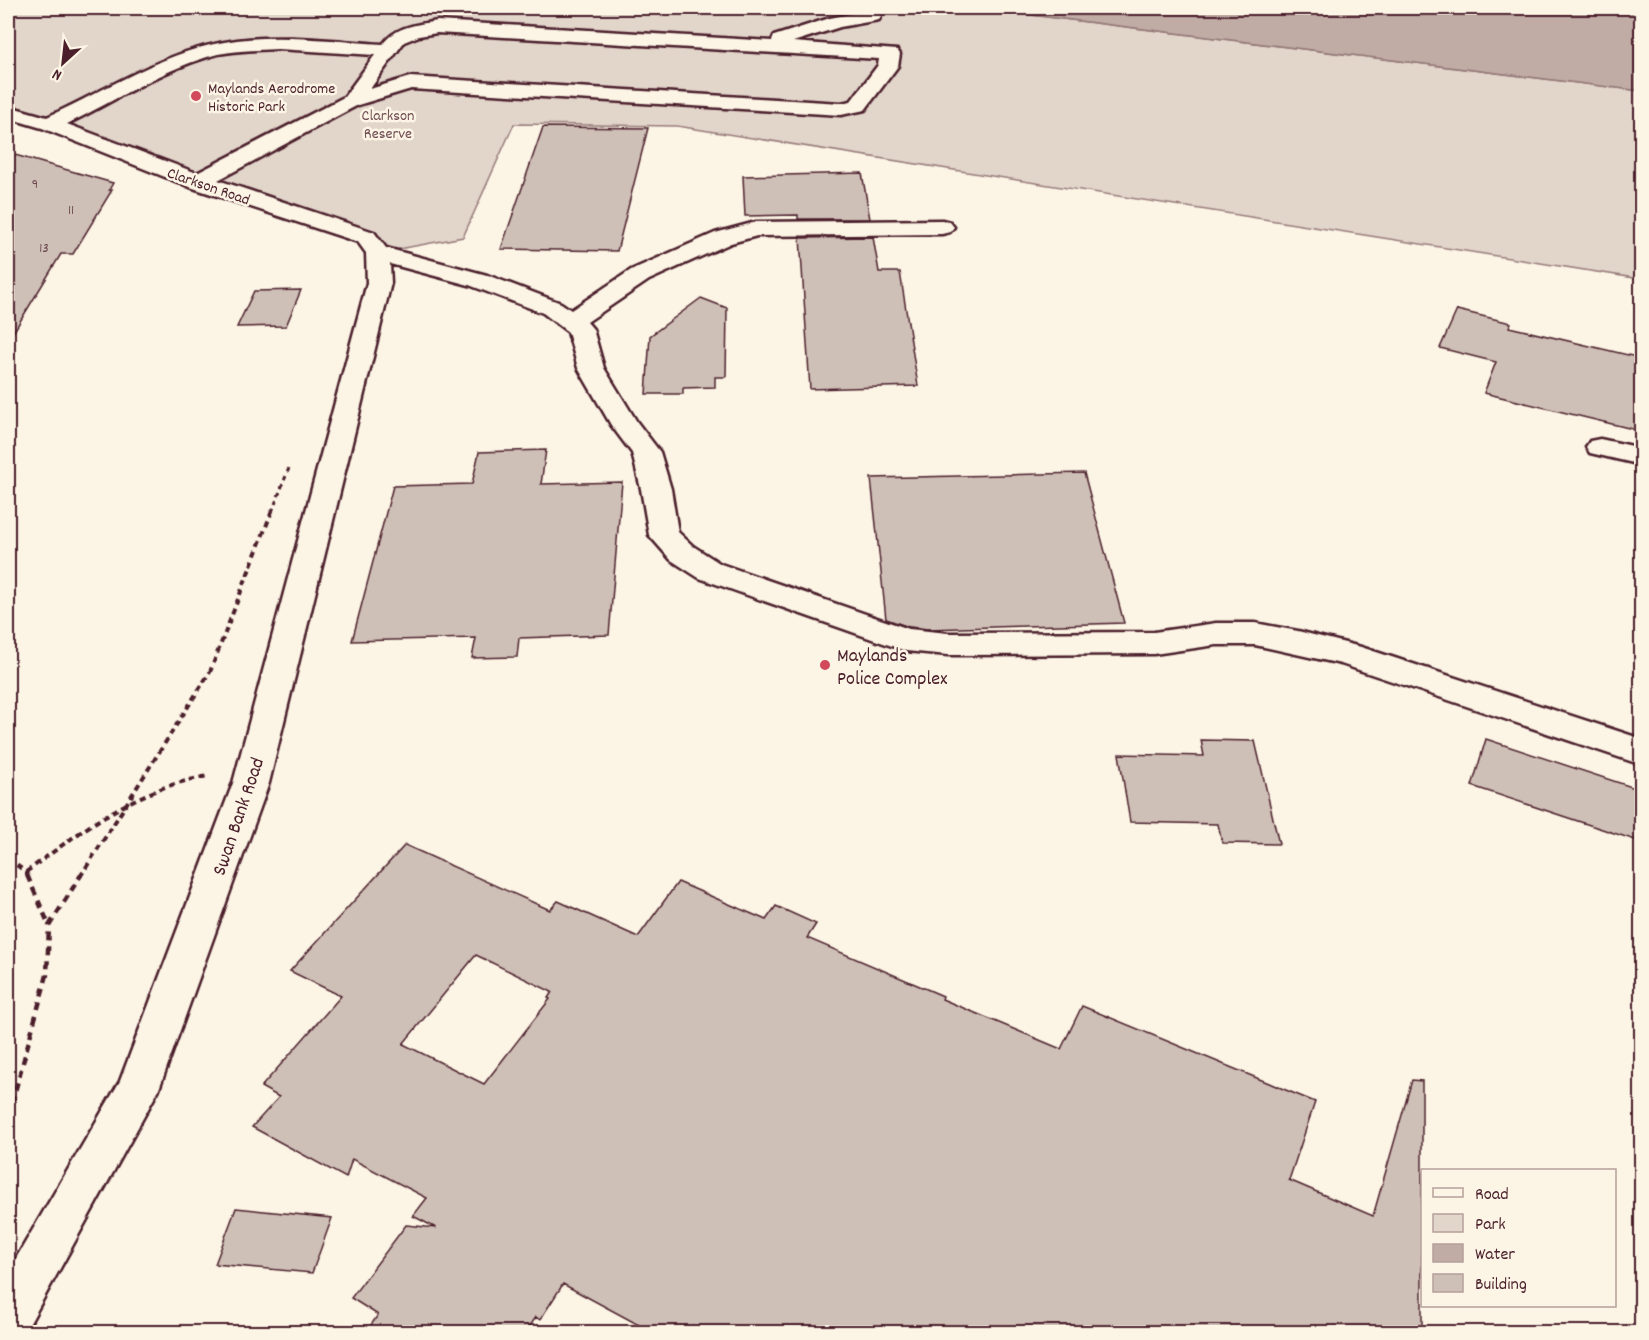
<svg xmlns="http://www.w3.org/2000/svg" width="1649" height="1340" viewBox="0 0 1649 1340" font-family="Dekko,sans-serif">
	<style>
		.green { fill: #e2d5ca; stroke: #967a7a; stroke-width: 1.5 }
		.water { fill: #c0aca5; stroke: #917474; stroke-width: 1.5 }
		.building { fill: #cfc0b7; stroke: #4a1f2b; stroke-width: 1.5; fill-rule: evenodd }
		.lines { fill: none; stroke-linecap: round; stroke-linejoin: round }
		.minor-casing { stroke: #4a1f2b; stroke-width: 5 }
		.path-far3 { stroke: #4a1f2b; stroke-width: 2; stroke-dasharray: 4 3; stroke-linecap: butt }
		.path-far2 { stroke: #4a1f2b; stroke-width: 3; stroke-dasharray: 4.5 4; stroke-linecap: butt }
		.path-far1 { stroke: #4a1f2b; stroke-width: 4; stroke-dasharray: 6 4.5; stroke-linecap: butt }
		.path { stroke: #4a1f2b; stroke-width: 4.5; stroke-dasharray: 8 6; stroke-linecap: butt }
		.minor { fill: #fcf5e5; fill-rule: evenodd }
		.poi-dot { fill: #d1495b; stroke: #fcf5e5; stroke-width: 2 }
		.labels { text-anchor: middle; stroke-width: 5; stroke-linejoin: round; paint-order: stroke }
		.far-number-label { font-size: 14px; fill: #6b474e }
		.far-poi-label { font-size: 16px; fill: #4a1f2b; stroke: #fcf5e5; text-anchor: start }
		.far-park-label { font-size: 16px; fill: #704c53; stroke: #fcf5e5 }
		.far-street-label { font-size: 16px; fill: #4a1f2b; stroke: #fcf5e5 }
		.poi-label { font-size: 20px; fill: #4a1f2b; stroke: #fcf5e5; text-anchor: start }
		.street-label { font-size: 20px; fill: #4a1f2b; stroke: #fcf5e5 }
	</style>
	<rect width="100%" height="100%" fill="#fcf5e5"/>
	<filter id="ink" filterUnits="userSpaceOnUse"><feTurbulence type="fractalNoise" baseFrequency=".0167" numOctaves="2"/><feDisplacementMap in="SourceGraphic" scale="12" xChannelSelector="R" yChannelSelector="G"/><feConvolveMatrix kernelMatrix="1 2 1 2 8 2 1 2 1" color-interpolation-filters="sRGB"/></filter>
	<g filter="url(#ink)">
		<path class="green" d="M 8,8 L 975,8 L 1641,91 L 1641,279 L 677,126 L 514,124 L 463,237 L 378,253 L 366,237 L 21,111 L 8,108 Z"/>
		<path class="water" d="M 975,8 L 1641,8 L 1641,91 Z"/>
		<g class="building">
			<path d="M 543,127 L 648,128 L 617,251 L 501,249 Z"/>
			<path d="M 8,153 L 113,183 L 109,190 L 112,190 L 73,254 L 61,254 L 8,341 Z"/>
			<path d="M 862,173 L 870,219 L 798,219 L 798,215 L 745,216 L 743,176 Z"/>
			<path d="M 873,237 L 879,272 L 900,272 L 918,386 L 810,389 L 800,238 Z"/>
			<path d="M 301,290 L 286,326 L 237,327 L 254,291 Z"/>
			<path d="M 701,298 L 727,308 L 726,377 L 715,377 L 715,387 L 683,388 L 683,394 L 646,394 L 650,336 Z"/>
			<path d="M 1457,310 L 1511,323 L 1509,327 L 1641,358 L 1641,431 L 1484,393 L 1496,362 L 1440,348 Z"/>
			<path d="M 546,450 L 541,484 L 622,482 L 609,635 L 519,638 L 517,657 L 472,658 L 476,638 L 352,641 L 393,486 L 472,484 L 479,452 Z"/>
			<path d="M 1084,473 L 1124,623 L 928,629 L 909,627 L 886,619 L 871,478 Z"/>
			<path d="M 1486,739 L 1641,790 L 1641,842 L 1472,786 Z"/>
			<path d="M 1201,740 L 1255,741 L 1279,844 L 1222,843 L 1218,824 L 1130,822 L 1119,754 L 1204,756 Z"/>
			<path d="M 405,845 L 550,910 L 558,901 L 638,937 L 678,882 L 766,920 L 776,906 L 816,924 L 807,938 L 943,996 L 942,999 L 1061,1049 L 1082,1006 L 1315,1102 L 1289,1180 L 1373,1216 L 1412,1080 L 1422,1081 L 1422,1332 L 652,1332 L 563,1284 L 540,1320 L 536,1317 L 526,1332 L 366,1332 L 378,1315 L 351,1298 L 406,1225 L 436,1228 L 413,1216 L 427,1198 L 352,1159 L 346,1178 L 252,1127 L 279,1097 L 261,1087 L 341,996 L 290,971 ZM 476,955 L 552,992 L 548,998 L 550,999 L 484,1084 L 403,1044 Z"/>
			<path d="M 236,1208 L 332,1218 L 312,1273 L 215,1264 Z"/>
		</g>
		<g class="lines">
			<defs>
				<g id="minor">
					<path d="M 872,10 L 879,12 L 881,16 L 879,20 L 840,27 L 793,42 L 897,50 L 900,54 L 898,66 L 865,110 L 841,115 L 411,89 L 358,105 L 218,180 L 374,232 L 386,248 L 487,275 L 561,303 L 571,310 L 631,270 L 715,233 L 756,222 L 942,220 L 950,222 L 954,227 L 950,232 L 942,234 L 757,236 L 731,243 L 649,280 L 587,322 L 593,329 L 604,368 L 637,422 L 660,452 L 671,489 L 678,532 L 693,546 L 721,564 L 909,629 L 948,633 L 1154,632 L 1216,623 L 1255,623 L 1298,631 L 1361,647 L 1642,739 L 1642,765 L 1341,664 L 1255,645 L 1216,645 L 1154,654 L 948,655 L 906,651 L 699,578 L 671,560 L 649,535 L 641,489 L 632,453 L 611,425 L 578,368 L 568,332 L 543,313 L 469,285 L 390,264 L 391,283 L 269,783 L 159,1089 L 25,1332 L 8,1332 L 8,1272 L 120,1081 L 233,783 L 367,283 L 366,253 L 358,242 L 190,187 L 42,128 L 8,118 L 8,106 L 47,117 C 109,89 169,48 237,40 C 285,34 334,41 383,44 C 396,26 416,25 437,21 L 772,41 L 774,36 L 830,18 ZM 437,33 L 879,59 L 878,65 L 851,101 L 841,103 L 410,77 L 370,89 L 404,42 L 419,36 ZM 278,49 L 375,55 L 344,97 L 197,173 L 67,124 C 117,100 164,68 218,54 C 238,50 258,50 278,49 Z"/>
					<path d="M 1600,439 L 1642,448 L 1642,465 L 1590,453 L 1586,447 L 1590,441 Z"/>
				</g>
			</defs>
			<use href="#minor" class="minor-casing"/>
			<path class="path-far3" d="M 733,8 L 746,13"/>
			<path class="path-far2" d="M 272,512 L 289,468"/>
			<g class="path-far1">
				<path d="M 8,859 L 26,872 L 28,877"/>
				<path d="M 26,872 C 84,829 135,788 209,776"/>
				<path d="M 80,877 L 210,672 L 272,511"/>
			</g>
			<g class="path">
				<path d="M 27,875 L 49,925"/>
				<path d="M 8,1117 L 47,975 L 49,926 L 81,875"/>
			</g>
			<use href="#minor" class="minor"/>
		</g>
	</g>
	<g class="poi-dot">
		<circle cx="196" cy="96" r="6"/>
		<circle cx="825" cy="665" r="6"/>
	</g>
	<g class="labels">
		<g class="far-number-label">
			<text x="35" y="188">9</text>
			<text x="71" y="214">11</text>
			<text x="44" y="252">13</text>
		</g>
		<g class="far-poi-label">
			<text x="208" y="93">Maylands Aerodrome<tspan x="208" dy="18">Historic Park</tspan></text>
		</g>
		<g class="far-park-label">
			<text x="388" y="120">Clarkson<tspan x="388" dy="18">Reserve</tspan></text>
		</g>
		<g class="far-street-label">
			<text transform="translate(209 185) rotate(19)" y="6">Clarkson Road</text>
		</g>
		<g class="poi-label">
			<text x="837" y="661">Maylands<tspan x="837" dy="23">Police Complex</tspan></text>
		</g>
		<g class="street-label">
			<text transform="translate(237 816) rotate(-71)" y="7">Swan Bank Road</text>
		</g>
	</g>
	<rect width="1649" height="1340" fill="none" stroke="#fcf5e5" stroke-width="30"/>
	<rect x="15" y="15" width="1619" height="1310" fill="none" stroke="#4a1f2b" stroke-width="2" filter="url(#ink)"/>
	<rect x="1421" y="1169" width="195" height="138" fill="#fcf5e5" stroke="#b59f9b" stroke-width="1.5"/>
	<rect x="1433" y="1188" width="30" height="9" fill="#fcf5e5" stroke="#b59f9b" stroke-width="1.5"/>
	<text x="1475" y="1199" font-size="18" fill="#4a1f2b">Road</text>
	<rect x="1433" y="1214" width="30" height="18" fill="#e2d5ca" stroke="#b59f9b" stroke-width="1.5"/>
	<text x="1475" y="1229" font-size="18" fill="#4a1f2b">Park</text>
	<rect x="1433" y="1244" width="30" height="18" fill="#c0aca5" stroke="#b59f9b" stroke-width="1.5"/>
	<text x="1475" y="1259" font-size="18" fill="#4a1f2b">Water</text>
	<rect x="1433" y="1274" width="30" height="18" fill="#cfc0b7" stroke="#b59f9b" stroke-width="1.5"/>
	<text x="1475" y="1289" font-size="18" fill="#4a1f2b">Building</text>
	<g transform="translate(63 63) rotate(207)" stroke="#fcf5e5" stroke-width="4.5" paint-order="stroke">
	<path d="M0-4.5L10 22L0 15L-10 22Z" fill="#4a1f2b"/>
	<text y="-9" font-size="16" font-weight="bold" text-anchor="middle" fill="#4a1f2b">N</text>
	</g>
</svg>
